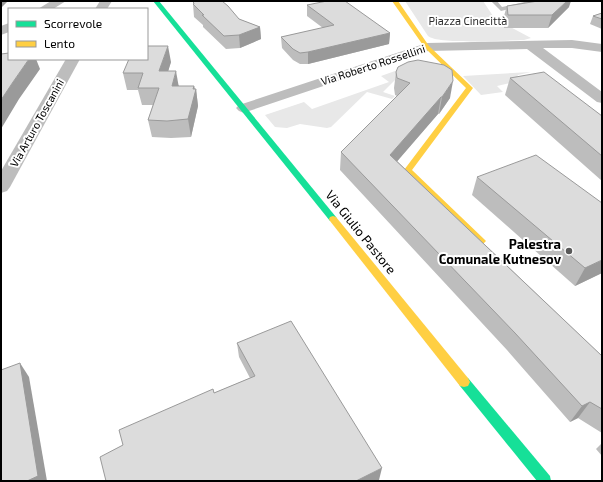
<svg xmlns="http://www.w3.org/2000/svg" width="603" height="482" viewBox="0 0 603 482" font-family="'Exo 2',sans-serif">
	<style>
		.green { fill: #e8e8e8 }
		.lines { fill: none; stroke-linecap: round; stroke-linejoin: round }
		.lane { fill: #bdbdbd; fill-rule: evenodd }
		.street { fill: #bdbdbd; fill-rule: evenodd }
		.fast { fill: #16e098; fill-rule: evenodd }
		.slow { fill: #ffcf43; fill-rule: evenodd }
		.wall { fill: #bdbdbd }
		.shaded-wall { fill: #9a9a9a }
		.building { fill: #dcdcdc; stroke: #9a9a9a }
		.poi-dot { fill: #595959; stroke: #fff; stroke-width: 1.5 }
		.labels { text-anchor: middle; stroke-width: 4; stroke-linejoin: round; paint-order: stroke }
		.far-park-label { font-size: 11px; fill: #2d2d2d; stroke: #fff }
		.far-street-label { font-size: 11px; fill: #000; stroke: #fff }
		.street-label { font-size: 13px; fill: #000; stroke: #fff }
		.poi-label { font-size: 13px; font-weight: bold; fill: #000; stroke: #fff; text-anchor: end }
	</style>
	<rect width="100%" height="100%" fill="#fff"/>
	<g class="green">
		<path d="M 405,1 L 483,1 L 495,19 L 531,38 L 524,40 C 506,40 439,45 428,36 Z"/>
		<path d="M 409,66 L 383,92 L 395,96 L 392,99 L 367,92 L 331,127 L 327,128 L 300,124 L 287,128 L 275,127 L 265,115 L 304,102 L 312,109 L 389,82 L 381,76 Z"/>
		<path d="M 531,72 L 518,75 L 514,82 L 497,86 L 503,92 L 481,95 L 463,76 Z"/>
	</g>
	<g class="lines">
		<path class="lane" d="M 491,1 L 497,1 L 502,7 L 529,1 L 540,1 L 501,11 Z"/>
		<g class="street">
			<path d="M 51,1 L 66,1 L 53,9 L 38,9 Z"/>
			<path d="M 100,1 L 112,1 L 107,9 L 95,9 Z"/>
			<path d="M 9,23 L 9,32 L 1,35 L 1,26 Z"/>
			<path d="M 572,40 L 602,44 L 602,52 L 572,48 L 543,48 L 602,92 L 602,103 L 597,102 L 527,49 L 428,51 L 249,111 L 244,113 L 239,111 L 236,108 L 239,105 L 427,43 Z"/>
			<path d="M 66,59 L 80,59 L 10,187 L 7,191 L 1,193 L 1,171 Z"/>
		</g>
		<g class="fast">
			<path d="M 153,1 L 159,1 L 336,217 L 337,219 L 336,221 L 330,221 Z"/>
			<path d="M 464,377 L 468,378 L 550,476 L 551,481 L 537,481 L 460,386 L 458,382 L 460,378 Z"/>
		</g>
		<g class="slow">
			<path d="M 392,1 L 398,1 L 429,46 L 473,88 L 412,170 L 484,239 L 486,241 L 484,243 L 478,243 L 404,170 L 466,88 L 425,48 Z"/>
			<path d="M 333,216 L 336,217 L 468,378 L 470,382 L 468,386 L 464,387 L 460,386 L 330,221 L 329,219 L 330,217 Z"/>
		</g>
	</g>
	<g class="wall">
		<path d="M 193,1 L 239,19 L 260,27 L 261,39 L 240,48 L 226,49 L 203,27 L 203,25 L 194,17 L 193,4 L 194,4 Z"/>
		<path d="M 307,5 L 390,33 L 389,44 L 308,64 L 300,64 L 293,60 L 282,48 L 281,37 L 323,28 L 307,16 Z"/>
		<path d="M 507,6 L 569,7 L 548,28 L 504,28 L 503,19 Z"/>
		<path d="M 602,13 L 602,29 L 590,24 L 593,16 Z"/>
		<path d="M 171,62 L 168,71 L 179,86 L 194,86 L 195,89 L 196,89 L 198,106 L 191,137 L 171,138 L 152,137 L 148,120 L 153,105 L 142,105 L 138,90 L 127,90 L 123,73 Z"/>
		<path d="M 396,72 L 450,98 L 439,114 L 438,114 L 397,161 L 602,356 L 602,433 L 578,418 L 570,422 L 507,350 L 340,170 L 341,152 L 397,96 L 395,95 L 394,88 Z"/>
		<path d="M 510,78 L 602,116 L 602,181 L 505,95 Z"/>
		<path d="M 477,177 L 602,273 L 575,286 L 472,195 Z"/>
		<path d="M 237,343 L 379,480 L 376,481 L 106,481 L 123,445 L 214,393 L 250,378 L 239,357 Z"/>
		<path d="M 602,443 L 602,456 L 596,449 Z"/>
	</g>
	<g class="shaded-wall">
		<path d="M 1,1 L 8,1 L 1,8 Z"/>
		<path d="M 567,1 L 571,1 L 569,7 L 548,28 L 552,15 Z"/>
		<path d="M 260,27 L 261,39 L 240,48 L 239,35 Z"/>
		<path d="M 390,33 L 389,44 L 308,64 L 308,52 Z"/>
		<path d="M 168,46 L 171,62 L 163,88 L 159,71 Z"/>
		<path d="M 29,59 L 36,59 L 40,69 L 19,99 L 1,129 L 1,100 L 13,82 Z"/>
		<path d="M 176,71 L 179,88 L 172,86 Z"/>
		<path d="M 453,81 L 450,98 L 439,114 L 442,97 Z"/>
		<path d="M 194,86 L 195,91 L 196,89 L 198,106 L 191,137 L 188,119 Z"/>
		<path d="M 441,97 L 438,114 L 388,172 L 390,155 Z"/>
		<path d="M 602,260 L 602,273 L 575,286 L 585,268 Z"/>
		<path d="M 20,363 L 29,377 L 47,481 L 27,481 Z"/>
		<path d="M 590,402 L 578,418 L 570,422 L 582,406 Z"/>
		<path d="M 382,468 L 379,480 L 376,481 L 356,481 Z"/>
	</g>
	<g class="building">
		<path d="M 193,1 L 222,1 L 228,6 L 239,19 L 260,27 L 239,35 L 224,36 L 202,15 L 204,15 L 193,4 L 194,4 Z"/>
		<path d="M 327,1 L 345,1 L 390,33 L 308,52 L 300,53 L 293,49 L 281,37 L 334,25 L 307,5 Z"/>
		<path d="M 538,1 L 567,1 L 552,15 L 508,15 L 507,6 Z"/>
		<path d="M 602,13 L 602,19 L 593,16 Z"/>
		<path d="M 147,46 L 168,46 L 159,71 L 176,71 L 172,86 L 194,86 L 193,89 L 196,89 L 188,119 L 167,121 L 148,120 L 159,88 L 138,88 L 143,73 L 123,73 L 129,59 L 147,59 Z"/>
		<path d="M 9,53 L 9,59 L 29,59 L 13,82 L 1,100 L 1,54 Z"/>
		<path d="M 418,60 L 444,65 L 452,70 L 453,81 L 442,97 L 441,97 L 390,155 L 602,356 L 602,409 L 590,402 L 582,406 L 515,333 L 341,152 L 410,83 L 397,78 L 396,72 L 398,67 L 408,62 Z"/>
		<path d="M 544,72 L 602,116 L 602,156 L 510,78 Z"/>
		<path d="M 536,155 L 602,203 L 602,260 L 585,268 L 477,177 Z"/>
		<path d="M 291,321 L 382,468 L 356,481 L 106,481 L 100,457 L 123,445 L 119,430 L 213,389 L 214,393 L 255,376 L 237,343 Z"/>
		<path d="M 20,363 L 38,476 L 27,481 L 1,481 L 1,370 Z"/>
	</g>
	<circle class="poi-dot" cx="569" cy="251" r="4"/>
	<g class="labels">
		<g class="far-park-label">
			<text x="468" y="25">Piazza Cinecittà</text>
		</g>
		<g class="far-street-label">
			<text transform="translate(373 65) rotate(-18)" y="4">Via Roberto Rossellini</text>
			<text transform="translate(37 123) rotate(-61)" y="4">Via Arturo Toscanini</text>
		</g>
		<g class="street-label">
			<text transform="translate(361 232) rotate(51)" y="5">Via Giulio Pastore</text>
		</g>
		<g class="poi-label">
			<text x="561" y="249">Palestra<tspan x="561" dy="15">Comunale Kutnesov</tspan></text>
		</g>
	</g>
	<rect width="603" height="482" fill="none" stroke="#000000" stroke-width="4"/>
	<rect x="8" y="8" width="140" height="52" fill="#ffffff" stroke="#999999"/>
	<rect x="16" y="21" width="20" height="6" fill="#16e098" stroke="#999999"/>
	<text x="44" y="28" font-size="12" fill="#000000">Scorrevole</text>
	<rect x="16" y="41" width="20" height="6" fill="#ffcf43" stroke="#999999"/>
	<text x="44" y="48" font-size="12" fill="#000000">Lento</text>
</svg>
